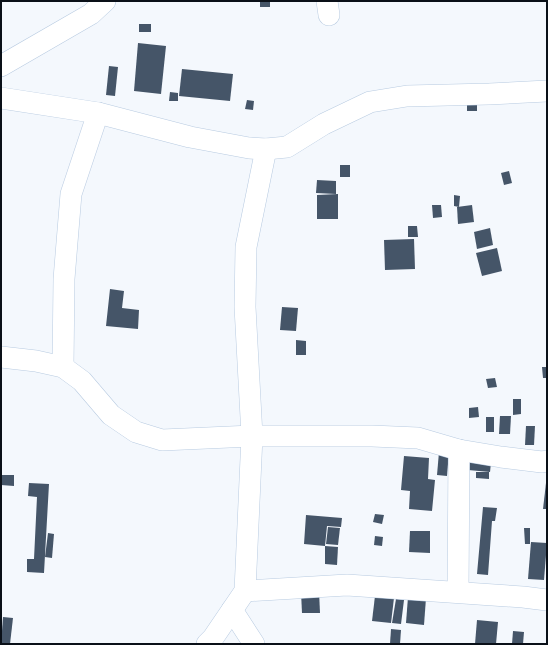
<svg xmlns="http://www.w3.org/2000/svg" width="548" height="645" viewBox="0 0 548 645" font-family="Barlow,sans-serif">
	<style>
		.building { fill: #455568 }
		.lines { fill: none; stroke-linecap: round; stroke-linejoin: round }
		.minor-casing { stroke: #b8cbe1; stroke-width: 22 }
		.minor { stroke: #fff; stroke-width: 21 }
	</style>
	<rect width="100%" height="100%" fill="#f4f8fd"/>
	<g class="building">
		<rect x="260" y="1" width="10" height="6"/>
		<rect x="139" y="24" width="12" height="8"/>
		<path d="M 138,43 L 166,46 L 161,94 L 134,91 Z"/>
		<path d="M 109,66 L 118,67 L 115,96 L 106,95 Z"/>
		<path d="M 182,69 L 233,74 L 230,101 L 179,96 Z"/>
		<path d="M 170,92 L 178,93 L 178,101 L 169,101 Z"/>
		<path d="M 247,100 L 254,101 L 253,110 L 245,109 Z"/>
		<path d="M 477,102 L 477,111 L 467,111 L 467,103 Z"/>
		<rect x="340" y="165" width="10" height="12"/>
		<path d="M 509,171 L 512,183 L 504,185 L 501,173 Z"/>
		<path d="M 317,180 L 336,181 L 336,194 L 316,193 Z"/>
		<path d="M 338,194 L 338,219 L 317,219 L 317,195 Z"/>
		<path d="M 454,195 L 460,196 L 459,207 L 454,206 Z"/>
		<path d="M 432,205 L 441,205 L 442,217 L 433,218 Z"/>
		<path d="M 472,205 L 474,222 L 458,224 L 457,207 Z"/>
		<path d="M 408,226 L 417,226 L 418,237 L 408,237 Z"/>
		<path d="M 490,228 L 493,245 L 477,249 L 474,232 Z"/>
		<path d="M 414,239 L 415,269 L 385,270 L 384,240 Z"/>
		<path d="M 497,248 L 502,271 L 482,276 L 476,253 Z"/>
		<path d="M 110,289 L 124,291 L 122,308 L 139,310 L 138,329 L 106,326 Z"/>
		<path d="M 282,307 L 298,308 L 296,331 L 280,330 Z"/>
		<path d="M 296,340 L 306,341 L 306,355 L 296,355 Z"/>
		<path d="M 542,367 L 547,367 L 547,378 L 543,378 Z"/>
		<path d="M 495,378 L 497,387 L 488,388 L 486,379 Z"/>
		<path d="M 513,399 L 521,399 L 521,414 L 513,415 Z"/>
		<path d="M 478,407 L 479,417 L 469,418 L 469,408 Z"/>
		<path d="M 500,416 L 511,416 L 510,434 L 499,434 Z"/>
		<rect x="486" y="417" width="8" height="15"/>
		<path d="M 526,426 L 535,426 L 534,445 L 525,445 Z"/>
		<path d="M 439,452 L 449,452 L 447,476 L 437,475 Z"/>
		<path d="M 404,456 L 429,458 L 428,479 L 435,480 L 432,511 L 409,509 L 410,491 L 401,490 Z"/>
		<path d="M 468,461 L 491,463 L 490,472 L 468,470 Z"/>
		<path d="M 476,472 L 489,472 L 489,479 L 476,478 Z"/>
		<path d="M 2,475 L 14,475 L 14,486 L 1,485 Z"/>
		<path d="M 29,483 L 49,484 L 44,573 L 27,572 L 27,559 L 34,559 L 37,497 L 28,496 Z"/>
		<path d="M 546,483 L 547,483 L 547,509 L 543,509 Z"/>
		<path d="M 483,507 L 497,508 L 495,521 L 492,521 L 488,575 L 477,574 Z"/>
		<path d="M 375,514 L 384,515 L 382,524 L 373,522 Z"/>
		<path d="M 306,515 L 342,518 L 341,527 L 327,526 L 325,546 L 304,544 Z"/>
		<path d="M 328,527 L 340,528 L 338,545 L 326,544 Z"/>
		<path d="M 524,528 L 530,528 L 530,544 L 525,544 Z"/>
		<path d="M 410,531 L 430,531 L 430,553 L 409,552 Z"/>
		<path d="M 48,533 L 54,534 L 52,558 L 45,557 Z"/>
		<path d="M 375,536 L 383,537 L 382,546 L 374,545 Z"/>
		<path d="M 531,542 L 547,543 L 544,580 L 528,579 Z"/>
		<path d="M 325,546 L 338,547 L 337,565 L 325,564 Z"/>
		<path d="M 319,591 L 320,613 L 302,613 L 301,592 Z"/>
		<path d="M 375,596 L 394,598 L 391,623 L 372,621 Z"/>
		<path d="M 408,597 L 426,598 L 424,625 L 406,623 Z"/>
		<path d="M 396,599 L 404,600 L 401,624 L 392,623 Z"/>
		<path d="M 3,617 L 13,618 L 10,644 L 1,644 Z"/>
		<path d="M 477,620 L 498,622 L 496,644 L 475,644 Z"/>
		<path d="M 391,629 L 401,630 L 400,644 L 390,644 Z"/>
		<path d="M 513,631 L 524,632 L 523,644 L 512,644 Z"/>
	</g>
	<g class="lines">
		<defs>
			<g id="minor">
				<path d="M 327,1 L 329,15"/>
				<path d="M 1,66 L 91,14 L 105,1"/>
				<path d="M 1,98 L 98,113 L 190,137 L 249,148 L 266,149 L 287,147 L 324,124 L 370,102 L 407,96 L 489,94 L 547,91"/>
				<path d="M 1,357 L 36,361 L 63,367 L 82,381 L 111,415 L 136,432 L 162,440 L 252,436 L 372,436 L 418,438 L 459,450 L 501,457 L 542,462 L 547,461"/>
				<path d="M 63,367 L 64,279 L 71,194 L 98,113"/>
				<path d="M 245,591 L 347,585 L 523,597 L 547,600"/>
				<path d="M 458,592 L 459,450"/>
				<path d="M 232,610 L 254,644"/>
				<path d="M 207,644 L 213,638 L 245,591 L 252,436 L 245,307 L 246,247 L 266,149"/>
			</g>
		</defs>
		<use href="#minor" class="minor-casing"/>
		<use href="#minor" class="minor"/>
	</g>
	<rect width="548" height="645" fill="none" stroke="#0a1018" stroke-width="4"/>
</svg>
